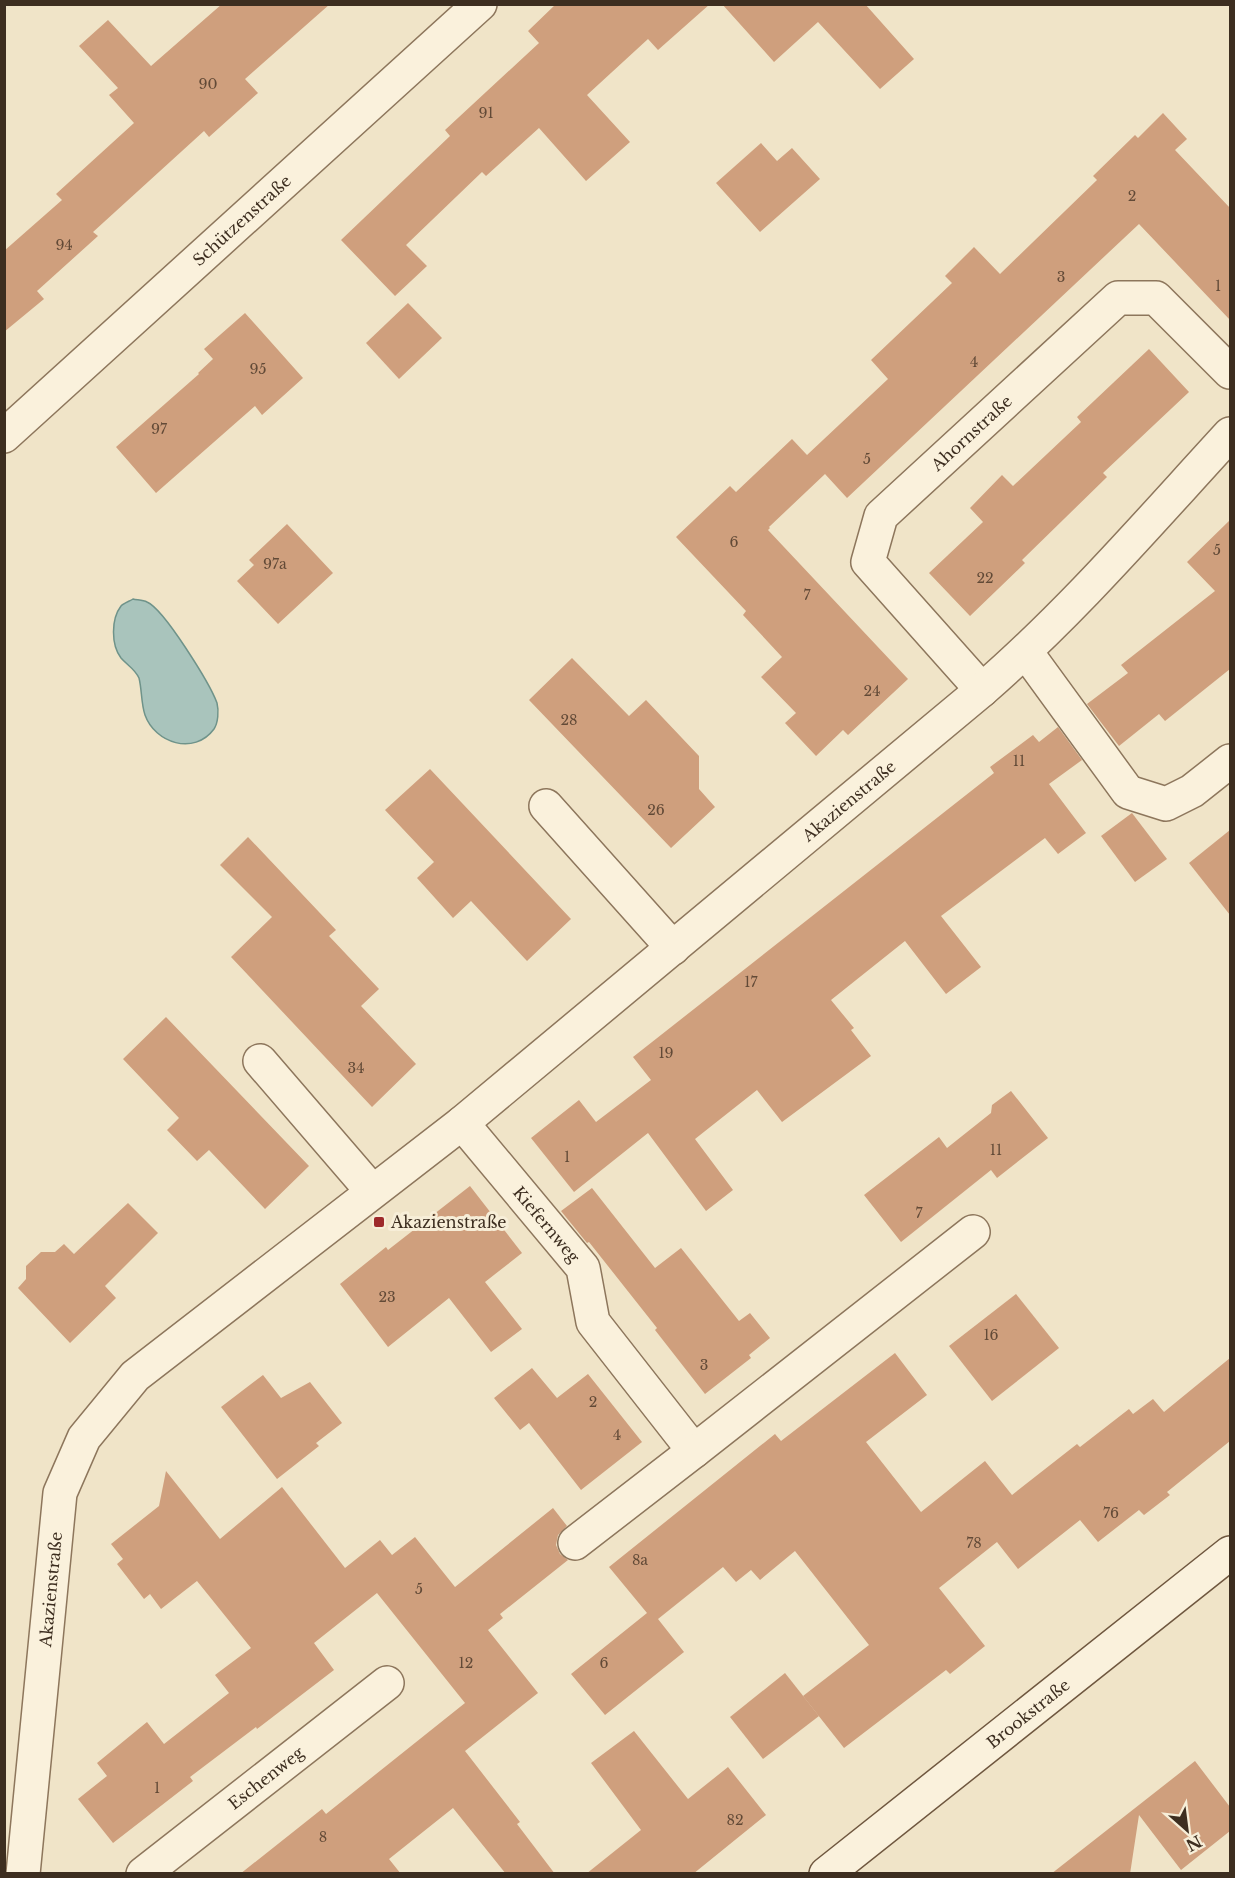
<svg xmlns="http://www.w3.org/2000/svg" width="1235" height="1878" viewBox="0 0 1235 1878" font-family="'Libre Baskerville',serif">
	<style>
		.water { fill: #a9c4bc; stroke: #6f938a; stroke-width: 1.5 }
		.building { fill: #cf9f7d }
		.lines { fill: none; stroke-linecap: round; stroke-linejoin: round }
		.street-casing { stroke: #8d765c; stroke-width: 36 }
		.secondary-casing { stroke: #6f573f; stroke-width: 36 }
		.street { stroke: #faf1dc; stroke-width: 33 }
		.secondary { stroke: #faf1dc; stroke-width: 33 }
		.poi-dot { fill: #9e2a2b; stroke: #f7eed8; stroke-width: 2 }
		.labels { text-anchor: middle; stroke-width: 6; stroke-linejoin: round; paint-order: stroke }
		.number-label { font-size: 14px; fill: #624a37 }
		.street-label { font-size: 16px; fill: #3d2e20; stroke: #f7eed8 }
		.poi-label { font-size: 16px; fill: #3d2e20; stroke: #f7eed8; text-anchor: start }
	</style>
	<rect width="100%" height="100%" fill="#f0e4c8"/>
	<path class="water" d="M 133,599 C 137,600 143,600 147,602 C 164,609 210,684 217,703 C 219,711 218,723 214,729 C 194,756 155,743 145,715 C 141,703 142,690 139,678 C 135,669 127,665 121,658 C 111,645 111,619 121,606 C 124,603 130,601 133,599 Z"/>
	<g class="building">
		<path d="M 222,4 L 330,4 L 245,79 L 258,93 L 209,137 L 204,131 L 93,232 L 98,236 L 37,291 L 44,299 L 4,332 L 4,251 L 62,200 L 56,194 L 134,123 L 109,95 L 118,88 L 79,46 L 108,20 L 151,66 Z"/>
		<path d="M 556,4 L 710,4 L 658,50 L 648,39 L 587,95 L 630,142 L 586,181 L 539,128 L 486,176 L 482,172 L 406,245 L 427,266 L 395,296 L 341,240 L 450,136 L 445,130 L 539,43 L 528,31 Z"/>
		<path d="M 722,4 L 865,4 L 914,59 L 880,89 L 818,22 L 774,62 Z"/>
		<path d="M 1163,113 L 1187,139 L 1175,150 L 1230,208 L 1230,320 L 1139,224 L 847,498 L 825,474 L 769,527 L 770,528 L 768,530 L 908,679 L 848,735 L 843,730 L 816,756 L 785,723 L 796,713 L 761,677 L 782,657 L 743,615 L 746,611 L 676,537 L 730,486 L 736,492 L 792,439 L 807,455 L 888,379 L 871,360 L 952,283 L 945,276 L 974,247 L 1000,274 L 1097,180 L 1093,176 L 1135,135 L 1138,138 Z"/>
		<path d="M 761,143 L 777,161 L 792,148 L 820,179 L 760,232 L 716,183 Z"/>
		<path d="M 408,303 L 442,338 L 399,379 L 366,343 Z"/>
		<path d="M 245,313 L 303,378 L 262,415 L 255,406 L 156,493 L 116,447 L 199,374 L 198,373 L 213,359 L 204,349 Z"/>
		<path d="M 1149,349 L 1189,392 L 1103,473 L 1107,477 L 1022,560 L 1025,563 L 970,616 L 929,573 L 983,522 L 970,508 L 1002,475 L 1013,486 L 1081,422 L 1077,417 Z"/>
		<path d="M 1230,520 L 1230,669 L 1165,721 L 1159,714 L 1119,746 L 1087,704 L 1128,673 L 1121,665 L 1215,591 L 1187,562 Z"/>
		<path d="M 287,524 L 333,573 L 278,624 L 237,581 L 254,565 L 249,560 Z"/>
		<path d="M 572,658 L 629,716 L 646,700 L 699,756 L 699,789 L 715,807 L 671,848 L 529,700 Z"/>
		<path d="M 1058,727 L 1082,760 L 1049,784 L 1086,833 L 1058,854 L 1045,838 L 941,916 L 981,967 L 946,994 L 905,941 L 831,1000 L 854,1028 L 851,1030 L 871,1056 L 782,1122 L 757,1090 L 695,1139 L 733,1190 L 706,1211 L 648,1133 L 574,1192 L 531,1138 L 579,1100 L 596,1122 L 651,1080 L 633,1057 L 994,773 L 990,767 L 1033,735 L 1039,742 Z"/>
		<path d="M 430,769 L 571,919 L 527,961 L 471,901 L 453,918 L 417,878 L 434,862 L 385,810 Z"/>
		<path d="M 1132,813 L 1167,859 L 1135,882 L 1101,836 Z"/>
		<path d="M 1230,830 L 1230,915 L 1189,863 Z"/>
		<path d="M 248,837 L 336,930 L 329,936 L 379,989 L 361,1006 L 416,1064 L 372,1107 L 231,957 L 272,917 L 220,865 Z"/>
		<path d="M 166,1017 L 309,1166 L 265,1209 L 209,1150 L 197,1161 L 167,1130 L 179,1118 L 123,1059 Z"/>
		<path d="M 1011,1091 L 1048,1138 L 997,1178 L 991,1170 L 901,1242 L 864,1195 L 939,1137 L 947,1148 L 991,1113 L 992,1105 Z"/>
		<path d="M 470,1186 L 522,1253 L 485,1282 L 522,1329 L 491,1352 L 449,1298 L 388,1347 L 340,1284 L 386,1247 L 388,1250 Z"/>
		<path d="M 592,1188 L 655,1268 L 681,1248 L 739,1321 L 750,1313 L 770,1338 L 749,1355 L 751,1358 L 705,1394 L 655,1330 L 657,1328 L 589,1242 L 587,1243 L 561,1211 Z"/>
		<path d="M 128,1203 L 158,1233 L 105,1286 L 116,1298 L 70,1343 L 18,1288 L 26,1279 L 26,1266 L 41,1252 L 55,1252 L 64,1244 L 74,1254 Z"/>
		<path d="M 1016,1294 L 1059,1348 L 992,1401 L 949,1346 Z"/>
		<path d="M 895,1353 L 927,1395 L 866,1442 L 921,1512 L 985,1461 L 1012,1495 L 1077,1444 L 1080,1447 L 1129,1409 L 1133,1414 L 1153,1399 L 1164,1412 L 1230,1358 L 1230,1441 L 1167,1492 L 1170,1495 L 1144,1515 L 1139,1510 L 1098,1542 L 1080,1520 L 1018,1569 L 997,1542 L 939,1588 L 985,1646 L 950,1674 L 946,1670 L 844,1748 L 803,1696 L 869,1645 L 795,1551 L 760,1580 L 751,1570 L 736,1582 L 723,1567 L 658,1619 L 684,1652 L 605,1715 L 571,1674 L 647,1613 L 609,1567 L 775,1434 L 781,1441 Z"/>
		<path d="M 532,1368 L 557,1398 L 588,1374 L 642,1442 L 581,1490 L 529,1423 L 520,1430 L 494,1398 Z"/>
		<path d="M 263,1375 L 281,1398 L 310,1382 L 342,1423 L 316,1443 L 319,1446 L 277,1479 L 221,1407 Z"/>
		<path d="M 166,1471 L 220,1539 L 282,1487 L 345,1568 L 380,1540 L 392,1555 L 415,1537 L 455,1587 L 553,1508 L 567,1526 L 558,1535 L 556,1545 L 560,1554 L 568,1560 L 500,1614 L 503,1618 L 488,1630 L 538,1693 L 465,1751 L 520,1822 L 517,1824 L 555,1874 L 506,1874 L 453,1808 L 389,1859 L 401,1874 L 240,1874 L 322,1809 L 326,1814 L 465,1703 L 377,1593 L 314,1643 L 334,1670 L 257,1729 L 256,1727 L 190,1777 L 193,1781 L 113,1843 L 78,1799 L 107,1776 L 97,1763 L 147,1722 L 164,1744 L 229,1693 L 215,1675 L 251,1648 L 197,1581 L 161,1609 L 150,1594 L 144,1599 L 117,1564 L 123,1559 L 111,1544 L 159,1506 Z"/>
		<path d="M 785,1673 L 819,1716 L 763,1759 L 730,1717 Z"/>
		<path d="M 634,1731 L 688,1799 L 728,1767 L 766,1815 L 693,1874 L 586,1874 L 641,1830 L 591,1763 Z"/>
		<path d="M 1195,1761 L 1230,1807 L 1230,1831 L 1181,1870 L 1139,1815 L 1130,1874 L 1051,1874 Z"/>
	</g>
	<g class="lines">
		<defs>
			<g id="street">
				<path id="s1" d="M 4,436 L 480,4"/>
				<path d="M 1026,652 L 1128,792 L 1166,804 L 1192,791 L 1230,761"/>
				<path id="s2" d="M 982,690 L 868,562 L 881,516 L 1118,298 L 1156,298 L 1230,372"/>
				<path d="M 546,806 L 673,948"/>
				<path d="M 260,1061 L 372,1191"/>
				<path id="s3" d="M 462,1123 L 583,1268 L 593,1322 L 694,1451 L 973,1232"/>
				<path d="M 575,1543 L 694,1451"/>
				<path id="s4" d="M 23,1874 L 60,1493 L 84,1438 L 135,1376 L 462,1123 L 982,690 C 1073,611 1149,522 1230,434"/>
				<path id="s5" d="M 143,1874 L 387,1683"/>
			</g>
			<g id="secondary">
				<path id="s6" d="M 826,1874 L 1230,1553"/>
			</g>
		</defs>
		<use href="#street" class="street-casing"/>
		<use href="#secondary" class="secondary-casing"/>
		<use href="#street" class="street"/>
		<use href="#secondary" class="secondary"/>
	</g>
	<rect class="poi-dot" x="373" y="1216" width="12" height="12" rx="3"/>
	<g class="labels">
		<g class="number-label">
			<text x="208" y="89">90</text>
			<text x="486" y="118">91</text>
			<text x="1132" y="201">2</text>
			<text x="64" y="250">94</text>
			<text x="1061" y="282">3</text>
			<text x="1218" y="291">1</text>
			<text x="974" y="367">4</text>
			<text x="258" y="374">95</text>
			<text x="159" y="434">97</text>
			<text x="867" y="464">5</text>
			<text x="734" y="547">6</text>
			<text x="1217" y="555">5</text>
			<text x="275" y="569">97a</text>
			<text x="985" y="583">22</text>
			<text x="807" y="600">7</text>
			<text x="872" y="696">24</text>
			<text x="569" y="725">28</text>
			<text x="1019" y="766">11</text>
			<text x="656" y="815">26</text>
			<text x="751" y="987">17</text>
			<text x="666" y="1058">19</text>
			<text x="356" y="1073">34</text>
			<text x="996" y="1155">11</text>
			<text x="567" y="1162">1</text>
			<text x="919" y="1218">7</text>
			<text x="387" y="1302">23</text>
			<text x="991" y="1340">16</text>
			<text x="704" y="1370">3</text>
			<text x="593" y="1407">2</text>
			<text x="617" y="1440">4</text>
			<text x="1111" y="1518">76</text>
			<text x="974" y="1548">78</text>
			<text x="640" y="1565">8a</text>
			<text x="419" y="1594">5</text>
			<text x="466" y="1668">12</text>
			<text x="604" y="1668">6</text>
			<text x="157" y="1793">1</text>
			<text x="735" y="1825">82</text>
			<text x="323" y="1842">8</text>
		</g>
		<g class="street-label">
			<text dy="6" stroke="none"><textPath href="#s1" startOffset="321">Schützenstraße</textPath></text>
			<text dy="6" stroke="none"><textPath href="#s2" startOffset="342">Ahornstraße</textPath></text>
			<text dy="6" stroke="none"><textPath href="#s4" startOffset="1440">Akazienstraße</textPath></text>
			<text dy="6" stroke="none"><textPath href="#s3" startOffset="132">Kiefernweg</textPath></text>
			<text dy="6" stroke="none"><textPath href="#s4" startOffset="286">Akazienstraße</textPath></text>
			<text dy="6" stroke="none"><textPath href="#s6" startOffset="258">Brookstraße</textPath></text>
			<text dy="6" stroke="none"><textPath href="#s5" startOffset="156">Eschenweg</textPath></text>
		</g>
		<g class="poi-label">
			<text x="391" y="1228">Akazienstraße</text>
		</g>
	</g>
	<rect width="1235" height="1878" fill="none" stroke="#3d2e20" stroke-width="12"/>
	<g transform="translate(1187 1830) rotate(152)" stroke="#f7eed8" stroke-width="4.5" paint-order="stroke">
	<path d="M0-4.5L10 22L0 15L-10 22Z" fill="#3d2e20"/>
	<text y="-9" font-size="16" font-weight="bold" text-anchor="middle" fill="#3d2e20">N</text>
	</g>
</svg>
